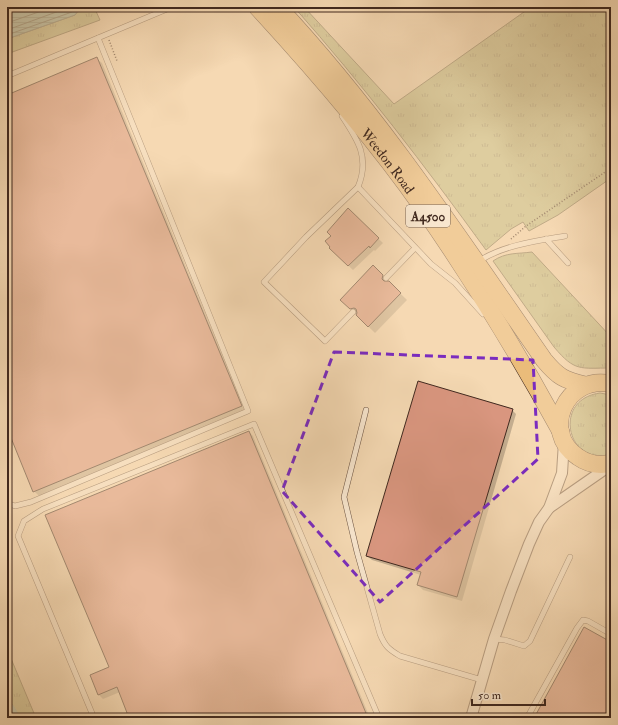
<svg xmlns="http://www.w3.org/2000/svg" width="618" height="725" viewBox="0 0 618 725" font-family="'IM FELL Double Pica',serif">
	<style>
		.grass { fill: url(#grass-tufts); stroke: #817454 }
		.water { fill: url(#water-rules); stroke: #788171 }
		.shadow { fill: #0003 }
		.lines { fill: none; stroke-linecap: round; stroke-linejoin: round }
		.shore { stroke: #6e7264; stroke-width: 1 }
		.river { stroke: #9dbba8; stroke-width: 17 }
		.building { fill: #d9967f; stroke: #40291f }
		.service-casing { stroke: #6d5544; stroke-width: 6 }
		.minor-casing { stroke: #6d5544; stroke-width: 12 }
		.trunk-casing { stroke: #40291f; stroke-width: 18 }
		.path { stroke: #40291f; stroke-width: 1.5; stroke-dasharray: 1 2; stroke-linecap: butt }
		.service { stroke: #f8e6ce; stroke-width: 5 }
		.minor { stroke: #f8e6ce; stroke-width: 10 }
		.trunk { stroke: #eabc7a; stroke-width: 17 }
		.marked { fill: none; stroke: #7b2cbf; stroke-width: 3; stroke-dasharray: 8 5; stroke-linejoin: round }
		.labels { text-anchor: middle; stroke-width: 3; stroke-linejoin: round; paint-order: stroke }
		.shield { fill: #f8e6ce; stroke: #776254; stroke-width: 1 }
		.shield-label { font-size: 13px; font-weight: bold; fill: #40291f }
		.street-label { font-size: 14px; fill: #40291f; stroke: #f8e6ce }
	</style>
	<defs>
		<pattern id="grass-tufts" width="24" height="20" patternUnits="userSpaceOnUse"><rect width="24" height="20" fill="#c2be88"/><path d="M3 7l-1-3M5 7V3M7 7l1-3M15 17l-1-3M17 17v-4M19 17l1-3" fill="none" stroke="#9f9a6f"/></pattern>
		<pattern id="water-rules" width="6" height="5" patternUnits="userSpaceOnUse"><rect width="6" height="5" fill="#9dbba8"/><path d="M0 2.5h6" fill="none" stroke="#819888"/></pattern>
	</defs>
	<rect width="100%" height="100%" fill="#f5d9b3"/>
	<filter id="stains"><feTurbulence type="fractalNoise" baseFrequency=".005" numOctaves="4"/><feColorMatrix values="0 0 0 0 .2 0 0 0 0 .09 0 0 0 0 .02 0 0 0 .5 -.17"/></filter>
	<radialGradient id="worn" r=".72"><stop offset=".6" stop-color="#630" stop-opacity="0"/><stop offset="1" stop-color="#630" stop-opacity=".3"/></radialGradient>
	<g class="grass">
		<path d="M 81,7 L 94,7 L 100,20 L 7,54 L 7,39 L 75,15 Z"/>
		<path d="M 294,7 L 304,7 L 394,104 L 531,7 L 611,7 L 611,178 L 558,215 L 529,231 L 523,222 L 511,229 L 486,250 C 425,166 363,85 294,7 Z"/>
		<path d="M 532,252 L 611,337 L 611,368 C 580,368 575,372 554,347 L 493,261 C 506,252 518,254 532,252 Z"/>
		<path d="M 600,393 L 611,395 L 611,454 C 569,469 550,400 600,393 Z"/>
		<path d="M 7,649 L 36,718 L 20,718 L 7,696 Z"/>
	</g>
	<path class="water" d="M 7,7 L 81,7 L 75,15 L 7,39 Z"/>
	<g class="shadow">
		<path d="M 97,59 L 102,63 L 245,410 L 39,496 L 34,491 L 7,425 L 7,96 Z"/>
		<path d="M 348,210 L 383,243 L 375,251 L 374,250 L 353,270 L 330,248 L 332,236 Z"/>
		<path d="M 373,267 L 407,300 L 375,333 L 341,300 Z"/>
		<path d="M 512,410 L 516,414 L 462,601 L 423,590 L 418,585 L 421,575 L 372,560 L 367,556 Z"/>
		<path d="M 249,432 L 253,436 L 370,718 L 130,718 L 120,692 L 103,699 L 99,695 L 110,668 Z"/>
	</g>
	<g class="lines">
		<g class="shore">
			<path d="M 7,23 L 53,7"/>
			<path d="M 7,30 L 70,7"/>
			<path d="M 7,35 L 72,12 L 77,7"/>
		</g>
		<path class="river" d="M 7,711 L 11,718"/>
	</g>
	<g class="building">
		<path d="M 97,57 L 242,406 L 33,492 L 7,428 L 7,95 Z"/>
		<path d="M 348,208 L 379,238 L 370,248 L 369,246 L 348,266 L 329,248 L 330,247 L 325,241 L 331,236 L 327,232 Z"/>
		<path d="M 373,265 L 383,275 L 382,279 L 384,281 L 389,281 L 401,293 L 368,327 L 356,315 L 357,313 L 356,309 L 354,308 L 350,309 L 340,300 Z"/>
		<path d="M 418,381 L 513,409 L 457,597 L 417,585 L 421,572 L 366,556 Z"/>
		<path d="M 249,431 L 368,718 L 129,718 L 117,687 L 98,695 L 90,675 L 109,667 L 45,515 Z"/>
		<path d="M 584,627 L 611,642 L 611,718 L 534,718 Z"/>
	</g>
	<g class="lines">
		<defs>
			<g id="service">
				<path d="M 7,76 L 172,7"/>
				<path d="M 342,116 C 358,140 370,158 358,187 L 306,237 L 264,282 L 325,341 L 353,312"/>
				<path d="M 358,187 L 431,264 L 455,283 L 483,314"/>
				<path d="M 546,239 L 568,263"/>
				<path d="M 479,261 C 504,245 536,241 565,236"/>
				<path d="M 386,278 L 415,248"/>
				<path d="M 366,410 L 344,497 L 357,552 L 380,634 C 385,646 388,649 400,656 L 482,680"/>
				<path d="M 7,503 L 15,506 L 31,502 L 248,411 L 98,38"/>
				<path d="M 494,639 L 505,640 L 524,646 L 530,641 L 570,557"/>
				<path d="M 94,718 L 18,536 L 24,521 L 43,509 L 254,424 L 379,718"/>
				<path d="M 527,718 L 577,628 L 583,620 L 588,621 L 611,634"/>
			</g>
			<g id="minor">
				<path d="M 549,508 L 611,465"/>
				<path d="M 471,718 L 494,639 L 511,591 L 529,544 L 539,522 L 549,508 L 562,473 L 564,442"/>
			</g>
			<g id="trunk">
				<path id="s1" d="M 257,7 C 315,70 373,137 423,208 C 473,280 519,355 561,432"/>
				<path d="M 278,7 C 379,115 460,239 544,360 C 558,377 564,380 585,385"/>
				<path d="M 611,384 C 566,374 540,432 578,457 C 588,464 599,466 611,463"/>
			</g>
		</defs>
		<use href="#service" class="service-casing"/>
		<use href="#minor" class="minor-casing"/>
		<use href="#trunk" class="trunk-casing"/>
		<g class="path">
			<path d="M 179,9 L 184,7"/>
			<path d="M 109,40 L 117,61"/>
			<path d="M 511,239 L 526,226 L 611,168"/>
		</g>
		<use href="#service" class="service"/>
		<use href="#minor" class="minor"/>
		<use href="#trunk" class="trunk"/>
	</g>
	<path d="M0 0H618V725H0ZM 334,352 L 533,360 L 538,459 L 380,602 L 282,491 Z" fill="#f5d9b3" fill-opacity=".55" fill-rule="evenodd"/>
	<path class="marked" d="M 334,352 L 533,360 L 538,459 L 380,602 L 282,491 Z"/>
	<g class="labels">
		<rect class="shield" x="406" y="205" width="44" height="22" rx="3"/>
		<g class="shield-label">
			<text x="428" y="221">A4500</text>
		</g>
		<g class="street-label">
			<text dy="5" stroke="none"><textPath href="#s1" startOffset="202">Weedon Road</textPath></text>
		</g>
	</g>
	<rect width="618" height="725" fill="none" stroke="#f5d9b3" stroke-width="24"/>
	<rect x="8" y="8" width="602" height="709" fill="none" stroke="#40291f" stroke-width="2"/>
	<rect x="12" y="12" width="594" height="701" fill="none" stroke="#40291f"/>
	<path d="M472 699v6h73v-6" fill="none" stroke="#40291f" stroke-width="2"/>
	<text x="478" y="699" font-size="12" fill="#40291f" stroke="#f8e6ce" stroke-width="3" paint-order="stroke">50 m</text>
	<rect width="100%" height="100%" filter="url(#stains)"/>
	<rect width="100%" height="100%" fill="url(#worn)"/>
</svg>
